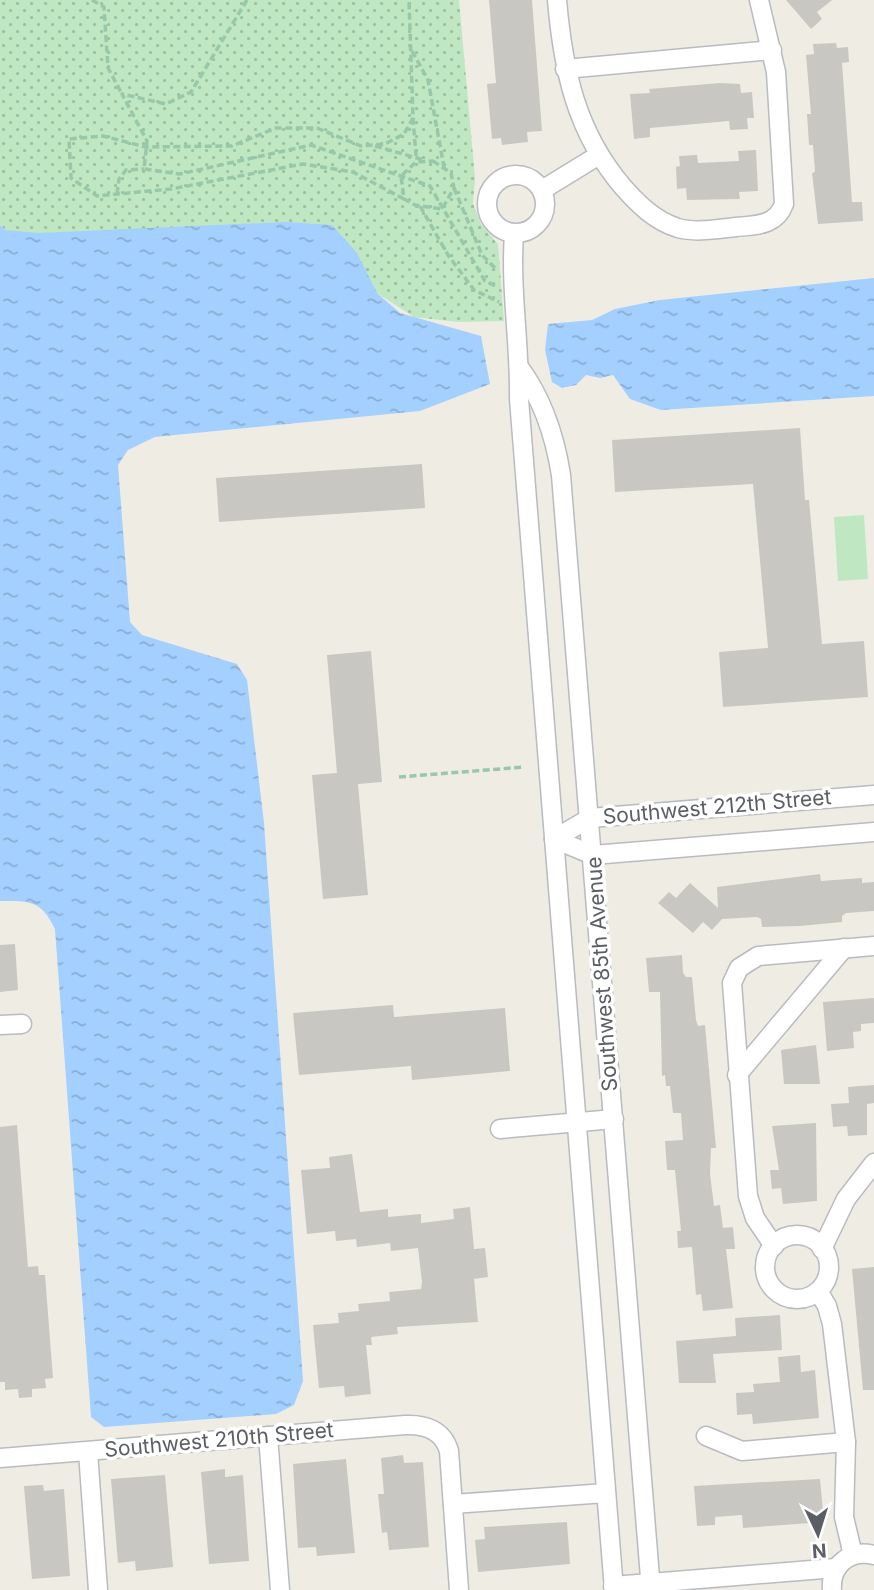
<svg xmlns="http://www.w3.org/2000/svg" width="874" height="1590" viewBox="0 0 874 1590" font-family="Inter,sans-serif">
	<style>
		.park { fill: url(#park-dots) }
		.pitch { fill: #bfe7c2 }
		.water { fill: url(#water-ripples) }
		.building { fill: #c9c7c1 }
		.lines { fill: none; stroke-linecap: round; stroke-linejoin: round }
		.minor-casing { stroke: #b8bbc0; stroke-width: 21 }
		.path { stroke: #98c8a9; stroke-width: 3.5; stroke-dasharray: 7 3.5; stroke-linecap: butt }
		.minor { stroke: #fff; stroke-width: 18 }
		.labels { text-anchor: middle; stroke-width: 7; stroke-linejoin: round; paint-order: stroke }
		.street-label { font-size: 21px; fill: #5b5f65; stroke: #fff }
	</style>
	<defs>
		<pattern id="park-dots" width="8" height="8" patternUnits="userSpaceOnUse" patternTransform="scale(1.75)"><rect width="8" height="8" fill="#bfe7c2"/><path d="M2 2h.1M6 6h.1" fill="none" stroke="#9ebea1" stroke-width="1.8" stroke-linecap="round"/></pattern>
		<pattern id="water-ripples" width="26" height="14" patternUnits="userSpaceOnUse" patternTransform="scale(1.75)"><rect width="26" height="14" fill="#a3d0ff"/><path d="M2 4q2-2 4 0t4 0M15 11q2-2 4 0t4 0" fill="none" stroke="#88acd2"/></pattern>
	</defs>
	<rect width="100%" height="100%" fill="#efede3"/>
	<path class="park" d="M 0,0 L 459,0 L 475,178 L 473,203 L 481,224 L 498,244 L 504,321 L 458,322 L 414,317 L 377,293 L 5,230 L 0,225 Z"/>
	<path class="pitch" d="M 864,515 L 868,579 L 838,581 L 834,517 Z"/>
	<g class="water">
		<path d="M 286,222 L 332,225 L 357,253 L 377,293 L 400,313 L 481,336 L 490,384 L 420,411 L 155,437 L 128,450 L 118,465 L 130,622 L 142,635 L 237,664 L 247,680 L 264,823 L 303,1381 L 294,1405 L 276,1414 L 104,1427 L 91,1417 L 55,929 C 41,900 30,901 0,901 L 0,225 L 5,230 L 38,233 Z"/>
		<path d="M 874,278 L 874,396 L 661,410 L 630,399 L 613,375 L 600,378 L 586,375 L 576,385 L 562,388 L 552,382 L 545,350 L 548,324 L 592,320 L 615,309 L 660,300 Z"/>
	</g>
	<g class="building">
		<path d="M 489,0 L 532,0 L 542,131 L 527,132 L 528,142 L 502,145 L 501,138 L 492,139 L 487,84 L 496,83 Z"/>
		<path d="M 786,0 L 832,0 L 817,12 L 822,19 L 811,29 Z"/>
		<path d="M 836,43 L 837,48 L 848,47 L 849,62 L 842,63 L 852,202 L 862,202 L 863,221 L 818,224 L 812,173 L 815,172 L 813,145 L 809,145 L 807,114 L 811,114 L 806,55 L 814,54 L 813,44 Z"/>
		<path d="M 720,83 L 740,84 L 741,93 L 752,92 L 754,118 L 747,118 L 748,129 L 730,130 L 729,121 L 650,128 L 650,137 L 634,139 L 630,94 L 650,93 L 649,89 Z"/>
		<path d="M 756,150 L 758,191 L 739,192 L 740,199 L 687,200 L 686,188 L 677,189 L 676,167 L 680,166 L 679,156 L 697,155 L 698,163 L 739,161 L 738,151 Z"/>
		<path d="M 800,428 L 805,500 L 809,500 L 822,644 L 864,641 L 868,697 L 723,707 L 719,652 L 768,648 L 753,484 L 615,492 L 612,440 Z"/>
		<path d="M 422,464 L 425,508 L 219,522 L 216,478 Z"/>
		<path d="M 371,651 L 382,782 L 358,784 L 368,895 L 323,899 L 312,775 L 337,773 L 327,655 Z"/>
		<path d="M 820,874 L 821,881 L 862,878 L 862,883 L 874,882 L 874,911 L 846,913 L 842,916 L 842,922 L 800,926 L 762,927 L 761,919 L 757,917 L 722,919 L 712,930 L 703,922 L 693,933 L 658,903 L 669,892 L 676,898 L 690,883 L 718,908 L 717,887 Z"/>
		<path d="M 15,944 L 18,990 L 0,992 L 0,945 Z"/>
		<path d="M 682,955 L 683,973 L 686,977 L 692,977 L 696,1020 L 698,1026 L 705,1025 L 716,1148 L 711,1148 L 710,1174 L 714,1206 L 720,1205 L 723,1228 L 733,1227 L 735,1249 L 726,1249 L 733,1308 L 703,1311 L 701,1294 L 696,1295 L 692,1247 L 678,1248 L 677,1231 L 681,1231 L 675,1170 L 667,1170 L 665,1141 L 683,1140 L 681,1113 L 673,1113 L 670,1086 L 666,1086 L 665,1075 L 662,1076 L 660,992 L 649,992 L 646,958 Z"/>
		<path d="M 874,998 L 874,1023 L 861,1024 L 861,1031 L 853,1032 L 854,1048 L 827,1051 L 823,1002 Z"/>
		<path d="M 393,1005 L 394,1017 L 505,1008 L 510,1071 L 412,1080 L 411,1066 L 299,1075 L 293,1013 Z"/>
		<path d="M 816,1045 L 820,1084 L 784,1084 L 781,1050 Z"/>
		<path d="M 874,1085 L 874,1103 L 867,1104 L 867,1135 L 848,1136 L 847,1126 L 833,1127 L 831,1104 L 849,1103 L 848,1087 Z"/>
		<path d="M 816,1123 L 817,1201 L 783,1204 L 781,1188 L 772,1189 L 770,1170 L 779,1170 L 772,1126 Z"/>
		<path d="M 17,1125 L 28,1267 L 38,1266 L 39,1275 L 45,1275 L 53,1378 L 45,1379 L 46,1388 L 32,1389 L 32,1397 L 19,1398 L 18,1389 L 5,1390 L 5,1382 L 0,1382 L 0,1127 Z"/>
		<path d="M 352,1154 L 360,1212 L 388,1209 L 388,1217 L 421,1214 L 421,1223 L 454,1219 L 453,1209 L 470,1207 L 474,1249 L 485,1248 L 488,1277 L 474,1279 L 478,1322 L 397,1327 L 398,1334 L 371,1337 L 372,1345 L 366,1345 L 371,1394 L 345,1397 L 344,1386 L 319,1388 L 313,1325 L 339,1323 L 338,1313 L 359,1311 L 358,1304 L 390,1301 L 389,1292 L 421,1289 L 422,1282 L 418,1248 L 391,1251 L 390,1243 L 357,1247 L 356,1239 L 336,1241 L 335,1231 L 307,1234 L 301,1170 L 330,1168 L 329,1157 Z"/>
		<path d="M 874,1267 L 874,1390 L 863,1390 L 852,1269 Z"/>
		<path d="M 780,1315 L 782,1350 L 713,1354 L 716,1383 L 679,1383 L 676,1341 L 736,1336 L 735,1318 Z"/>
		<path d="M 800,1355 L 801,1372 L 815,1370 L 819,1418 L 753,1424 L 752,1414 L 737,1415 L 736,1393 L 754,1392 L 753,1384 L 780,1382 L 778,1357 Z"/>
		<path d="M 403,1455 L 404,1463 L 423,1462 L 429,1547 L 389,1550 L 387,1532 L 382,1533 L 378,1494 L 384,1494 L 381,1458 Z"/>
		<path d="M 346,1459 L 355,1553 L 317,1556 L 316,1547 L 298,1548 L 293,1464 Z"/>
		<path d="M 225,1469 L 225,1477 L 243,1475 L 249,1561 L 209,1564 L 201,1472 Z"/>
		<path d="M 165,1475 L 173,1567 L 136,1571 L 135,1561 L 118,1563 L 111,1479 Z"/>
		<path d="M 820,1479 L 824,1522 L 743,1528 L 742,1515 L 715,1517 L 715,1525 L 697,1526 L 694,1486 Z"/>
		<path d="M 43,1485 L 44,1491 L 64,1489 L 70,1576 L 32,1579 L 24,1486 Z"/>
		<path d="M 567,1522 L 570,1564 L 478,1572 L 475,1540 L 485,1539 L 484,1527 Z"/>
	</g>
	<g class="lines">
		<defs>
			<g id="minor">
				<path d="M 557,0 C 563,70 576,132 623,187 C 638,204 655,221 678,228 C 696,233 717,229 736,227 C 756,225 776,226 784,204 L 776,72 L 759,0"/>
				<path d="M 565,69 L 772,50"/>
				<circle cx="516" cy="204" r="29"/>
				<path d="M 542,190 L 599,155"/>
				<path d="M 514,234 C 510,289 520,344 519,399 L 614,1590"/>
				<path d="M 519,367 C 543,399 555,437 561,475 L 651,1590"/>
				<path d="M 554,839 L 590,818 L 874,795"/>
				<path d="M 554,839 L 593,855 L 874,832"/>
				<path d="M 0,1025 L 22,1024"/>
				<path d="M 737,1075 L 844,948"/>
				<path d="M 500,1129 L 614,1119"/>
				<circle cx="797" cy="1267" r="32"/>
				<path d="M 774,1246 L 755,1218 L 748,1196 L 732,983 L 739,968 L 758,956 L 874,946"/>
				<path d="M 822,1249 L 846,1199 L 874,1163"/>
				<path d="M 818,1291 L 827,1306 L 832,1324 L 846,1442 L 844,1517 L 853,1555"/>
				<path d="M 268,1436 L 280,1590"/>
				<path d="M 706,1436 L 742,1451 L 846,1442"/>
				<path d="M 88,1452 L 98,1590"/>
				<path d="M 0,1458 L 405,1425 C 425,1424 443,1430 449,1451 L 459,1590"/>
				<path d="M 453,1504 L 606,1493"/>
				<path d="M 613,1586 L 836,1568"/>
				<path d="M 832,1590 C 830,1565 850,1549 874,1555"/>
			</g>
		</defs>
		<use href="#minor" class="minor-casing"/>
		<g class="path">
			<path d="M 92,0 L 104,7 L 108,68 L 122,94"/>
			<path d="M 247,0 L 191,92 L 166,104 L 122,94 L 147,141 L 144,169 L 180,174 L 311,145 L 430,186 L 485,281 L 498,287"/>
			<path d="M 412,51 L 428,80 L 444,167"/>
			<path d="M 413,118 L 416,156"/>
			<path d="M 375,146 L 424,160"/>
			<path d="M 433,161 L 451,173 L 454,188 L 442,209 L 415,205 L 404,199 L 401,176 L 416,162 Z"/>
			<path d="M 454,188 L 482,255 L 496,269"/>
			<path d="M 117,194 L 119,179 L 126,170 L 144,169"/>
			<path d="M 404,199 L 353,172 L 303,164 L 171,189 L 97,196 L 71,178 L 69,139 L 103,136 L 146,147 L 232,146 L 276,128 L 317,128 L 361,146 L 385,144 L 404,134 L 413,118 L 409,0"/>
			<path d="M 420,206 L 448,255 L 474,290 L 499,302"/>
			<path d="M 399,777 L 524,767"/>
		</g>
		<use href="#minor" class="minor"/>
	</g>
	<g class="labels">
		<g class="street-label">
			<text transform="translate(717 807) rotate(-5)" y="7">Southwest 212th Street</text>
			<text transform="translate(602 974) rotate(-94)" y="7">Southwest 85th Avenue</text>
			<text transform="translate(219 1440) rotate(-5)" y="7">Southwest 210th Street</text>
		</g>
	</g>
	<g transform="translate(818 1534) rotate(176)" stroke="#ffffff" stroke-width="5" paint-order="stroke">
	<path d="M0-5L12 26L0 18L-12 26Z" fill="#5b5f65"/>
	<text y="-10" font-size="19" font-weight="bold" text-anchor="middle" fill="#5b5f65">N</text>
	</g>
</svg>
